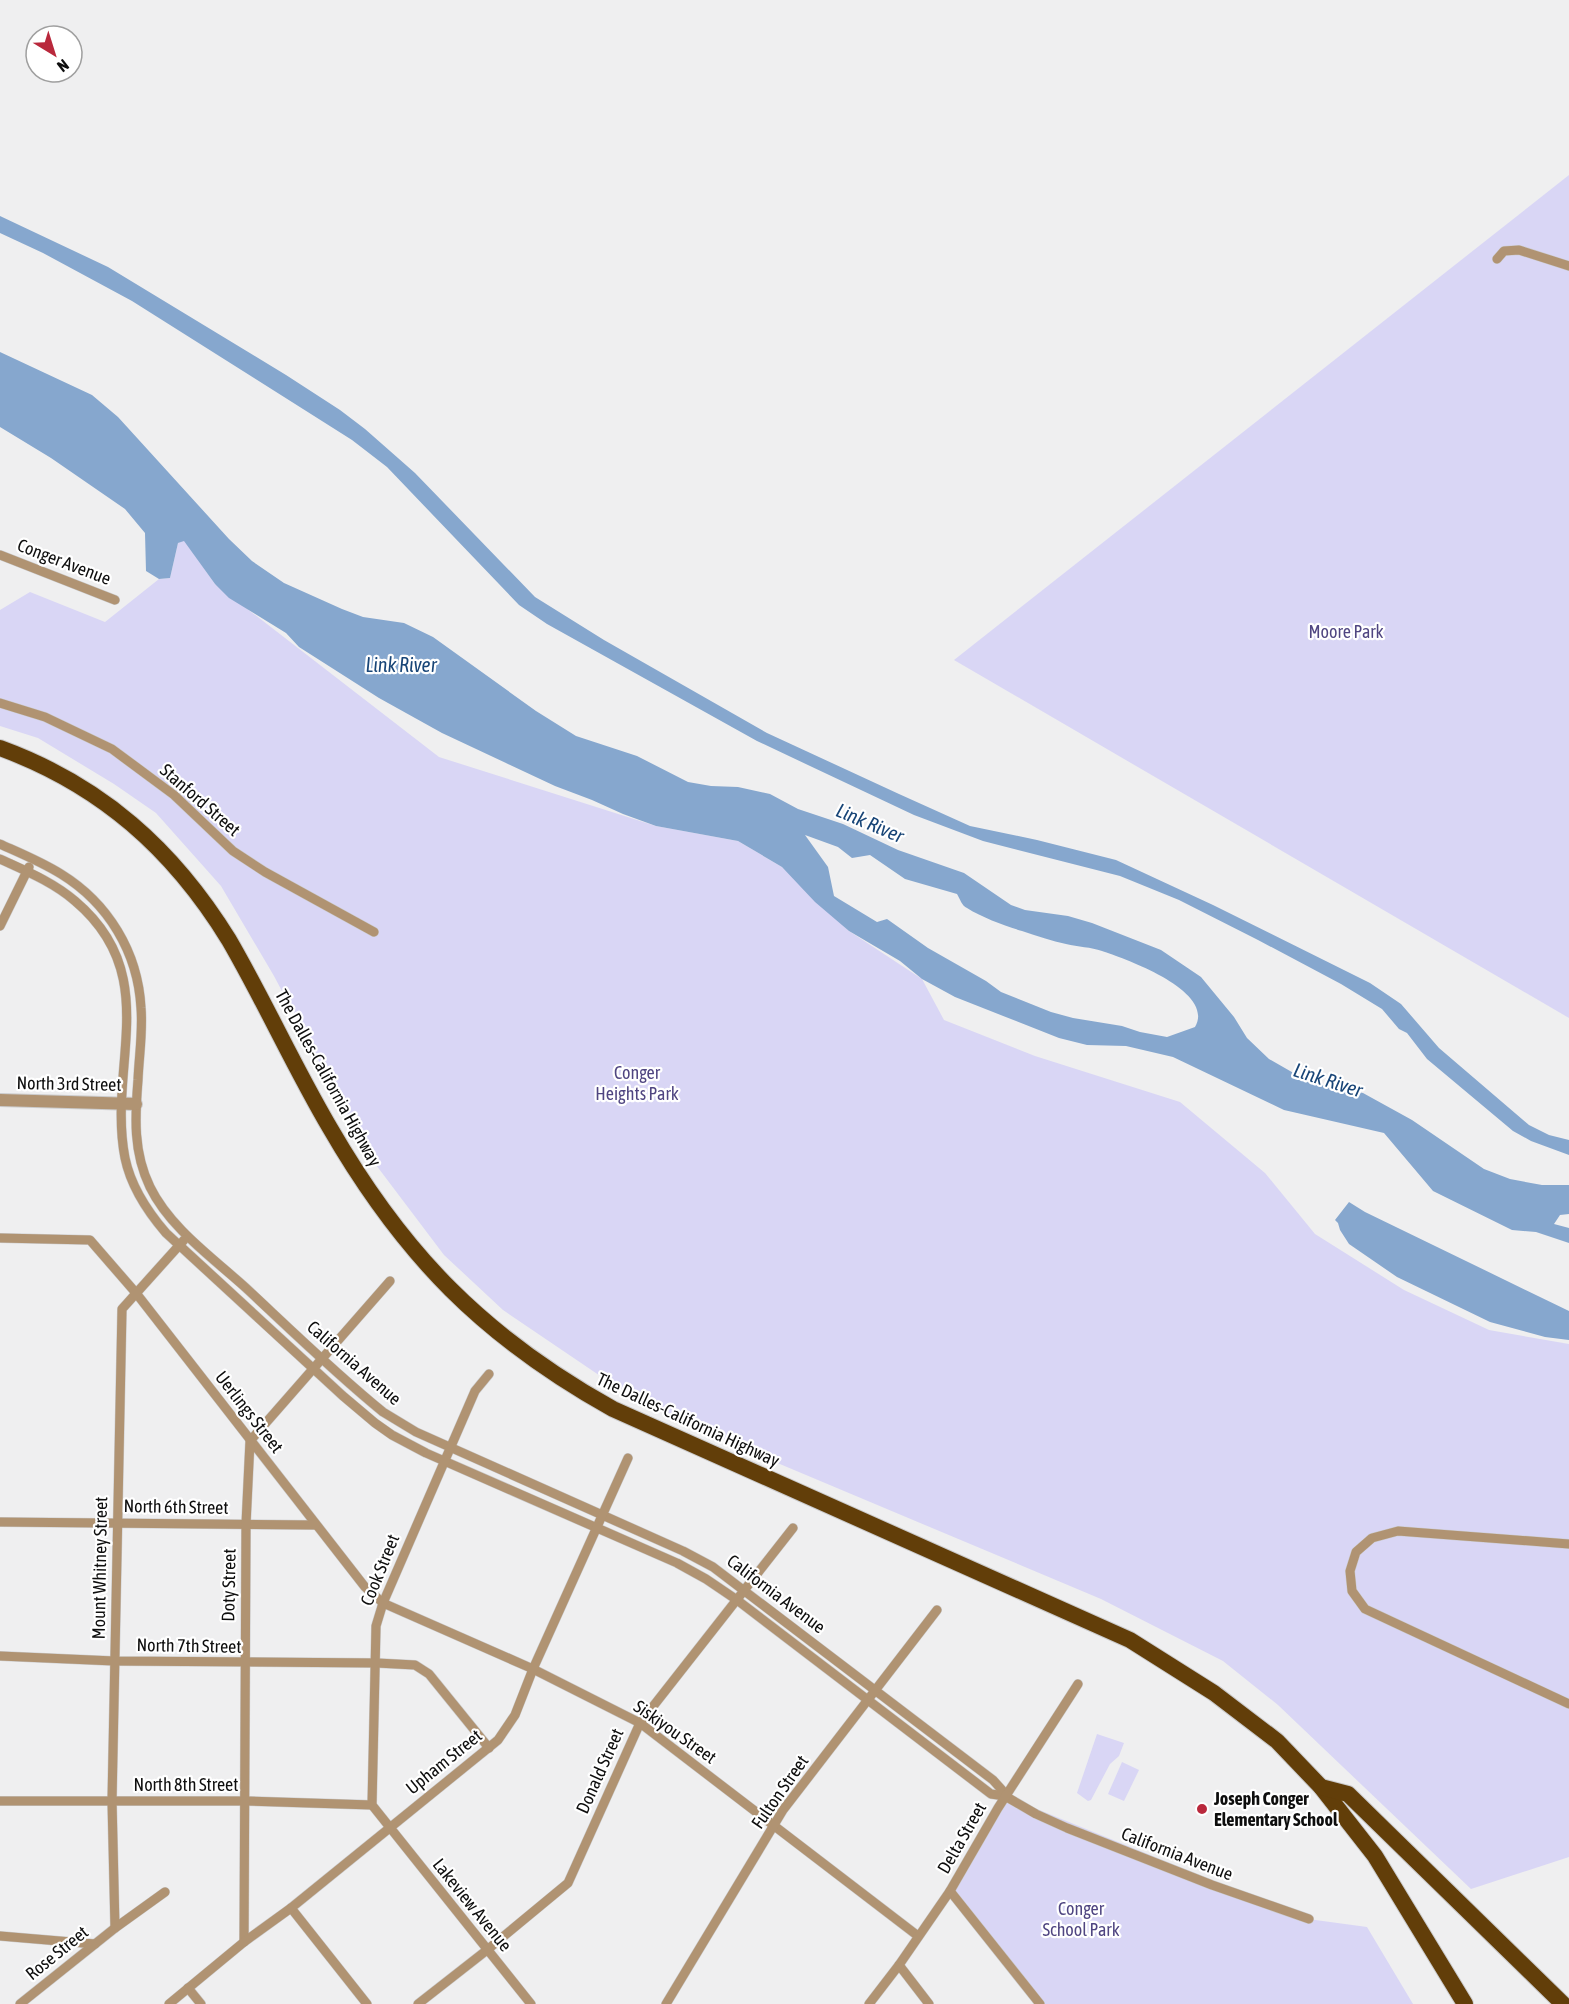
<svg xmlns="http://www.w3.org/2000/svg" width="1569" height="2004" viewBox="0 0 1569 2004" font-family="'Asap Condensed',sans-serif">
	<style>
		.green { fill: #d9d6f5 }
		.water { fill: #86a7ce; fill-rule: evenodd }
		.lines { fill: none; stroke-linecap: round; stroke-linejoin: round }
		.minor-casing { stroke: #cbcbcc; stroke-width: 10 }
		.tertiary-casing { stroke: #cbcbcc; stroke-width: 14 }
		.trunk-casing { stroke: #cbcbcc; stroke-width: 18 }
		.minor { stroke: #b09372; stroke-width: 9 }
		.tertiary { stroke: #b09372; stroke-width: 12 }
		.trunk { stroke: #623e09; stroke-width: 16 }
		.poi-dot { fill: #b9283c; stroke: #fff; stroke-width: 2 }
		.labels { text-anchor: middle; stroke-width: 4.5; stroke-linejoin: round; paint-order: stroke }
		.street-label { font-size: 18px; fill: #0e0e0e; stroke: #fff }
		.park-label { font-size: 18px; fill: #4f4581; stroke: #fff }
		.poi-label { font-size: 18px; font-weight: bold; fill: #0e0e0e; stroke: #fff; text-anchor: start }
		.water-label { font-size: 20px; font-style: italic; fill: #184577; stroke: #fff }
	</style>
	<rect width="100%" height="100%" fill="#efeff0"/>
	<g class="green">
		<path d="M 1569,175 L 1569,1018 L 954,660 Z"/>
		<path d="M 184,540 L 215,584 L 439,757 L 656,826 L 738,841 L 782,867 L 849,931 L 922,979 L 944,1020 L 1035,1056 L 1180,1102 L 1265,1173 L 1315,1234 L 1404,1290 L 1489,1330 L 1569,1344 L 1569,1857 L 1471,1889 L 1278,1705 L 1223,1661 L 1101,1599 L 737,1446 L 618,1388 L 503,1310 L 444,1255 L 370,1157 L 274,976 L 221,886 L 156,813 L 114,784 L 38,738 L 0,726 L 0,610 L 30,592 L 105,622 L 159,579 L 170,578 L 178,543 Z"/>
		<path d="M 1097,1734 L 1124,1743 L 1119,1756 L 1110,1764 L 1091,1800 L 1088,1801 L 1077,1793 Z"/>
		<path d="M 1122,1762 L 1139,1770 L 1124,1801 L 1108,1794 Z"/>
		<path d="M 1005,1796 L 1308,1919 L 1367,1927 L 1413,2004 L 1040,2004 L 950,1891 Z"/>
	</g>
	<g class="water">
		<path d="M 0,216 L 108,267 L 286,375 L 340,410 L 365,429 L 415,473 L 535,597 L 604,640 L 767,733 L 899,794 L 970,826 L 1037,840 L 1116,860 L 1213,905 L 1370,983 L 1401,1004 L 1439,1048 L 1529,1125 L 1549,1135 L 1569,1140 L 1569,1155 L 1531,1141 L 1513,1131 L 1427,1059 L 1407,1033 L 1399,1029 L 1382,1009 L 1341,984 L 1258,940 L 1179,900 L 1120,876 L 983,841 L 914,815 L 757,741 L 547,624 L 519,605 L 387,467 L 352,440 L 132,301 L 43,253 L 0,233 Z"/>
		<path d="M 0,352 L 92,395 L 118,417 L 229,539 L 252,561 L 284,583 L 342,609 L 363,617 L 404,623 L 433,637 L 536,711 L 576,736 L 637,756 L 688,782 L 711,786 L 738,787 L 770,794 L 798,809 L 843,824 L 898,850 L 964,873 L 1011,905 L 1025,910 L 1068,916 L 1092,923 L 1161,950 L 1201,977 L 1234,1017 L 1247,1038 L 1269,1059 L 1311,1083 L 1363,1093 L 1412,1120 L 1484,1169 L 1510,1179 L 1542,1185 L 1569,1185 L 1569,1214 L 1560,1215 L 1554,1224 L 1569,1228 L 1569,1243 L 1536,1232 L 1512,1230 L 1433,1191 L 1384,1133 L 1284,1110 L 1173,1057 L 1126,1046 L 1087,1045 L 1059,1038 L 955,997 L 922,979 L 900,961 L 849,931 L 815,902 L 782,867 L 738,841 L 656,826 L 623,814 L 592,800 L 555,786 L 442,733 L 379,698 L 299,647 L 286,633 L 229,598 L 215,584 L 184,541 L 178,543 L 170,578 L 159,579 L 146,571 L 145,533 L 125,509 L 51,458 L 0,427 ZM 805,835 L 838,847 L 852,858 L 870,855 L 905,879 L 957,894 C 960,899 962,906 967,908 C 983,918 1005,926 1022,931 C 1037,936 1052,941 1066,944 C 1078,947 1091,947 1102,951 C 1126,959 1216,991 1195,1027 L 1167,1037 L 1140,1032 L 1122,1026 L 1073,1018 L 1051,1012 L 1001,992 L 986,981 L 928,948 L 887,919 L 877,922 L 834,896 L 828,867 Z"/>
		<path d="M 1349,1202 L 1365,1212 L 1569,1311 L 1569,1340 L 1545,1337 L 1490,1322 L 1397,1277 L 1349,1244 L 1340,1230 L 1338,1223 L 1335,1220 Z"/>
	</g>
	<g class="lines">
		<defs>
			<g id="minor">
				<path d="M 1497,259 L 1504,251 L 1519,250 L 1569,266"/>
				<path d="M 0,555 L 115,600"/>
				<path d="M 0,703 L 45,717 L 112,749 L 174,795 L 233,851 L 265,872 L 374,932"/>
				<path d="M 0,844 C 20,853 42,862 61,874 C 108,903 138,952 141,1008 C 143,1032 139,1056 138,1080 C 135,1117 133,1152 150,1187 C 170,1228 213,1258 246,1288 C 291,1330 335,1373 383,1412 L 416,1432 L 683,1551 L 713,1567 L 993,1780 L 1002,1790 L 1005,1796"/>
				<path d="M 0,859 C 26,871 53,882 75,901 C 164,976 107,1066 125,1158 C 131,1187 147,1211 166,1233 L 343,1396 L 375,1423 L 392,1435 L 426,1453 L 677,1563 L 706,1579 L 737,1600 L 991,1794 L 1005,1796 L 1036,1814 L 1067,1828 L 1212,1885 L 1309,1919"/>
				<path d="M 0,926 L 29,867"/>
				<path d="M 0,1238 L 90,1240 L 136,1293 L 365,1587 L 383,1603 L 533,1669 L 640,1723 L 918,1936"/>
				<path d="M 489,1374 L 475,1391 L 383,1603 L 376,1626 L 372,1805 L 531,2004"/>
				<path d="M 0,1522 L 315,1525"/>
				<path d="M 1569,1544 L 1398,1531 L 1372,1538 L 1356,1552 L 1350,1571 L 1352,1591 L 1365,1609 L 1569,1704"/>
				<path d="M 0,1656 L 114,1661 L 377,1663 L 415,1665 L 429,1674 L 489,1748"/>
				<path d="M 0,1801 L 246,1801 L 372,1805"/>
				<path d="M 950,1891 L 1040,2004"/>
				<path d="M 291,1908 L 367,2004"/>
				<path d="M 115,1928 L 112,1801 L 122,1309 L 184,1240"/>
				<path d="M 0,1936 L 95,1944"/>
				<path d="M 244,1942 L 246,1524 L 250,1441 L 390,1281"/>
				<path d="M 899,1965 L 929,2004"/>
				<path d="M 188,1988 L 201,2004"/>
				<path d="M 20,2004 L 115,1928 L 165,1892"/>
				<path d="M 169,2004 L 244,1942 L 291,1908 L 498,1740 L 515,1715 L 533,1669 L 628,1458"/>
				<path d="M 418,2004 L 487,1950 L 568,1883 L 640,1723 L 793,1528"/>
				<path d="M 666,2004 L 783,1810 L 937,1610"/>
				<path d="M 869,2004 L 899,1965 L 950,1891 L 998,1808 L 1078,1684"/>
			</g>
			<path id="tertiary" d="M 0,1100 L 136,1104"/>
			<g id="trunk">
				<path d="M 0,748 C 101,785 173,849 229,940 C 265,1002 294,1067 330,1128 C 404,1256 484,1337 613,1409 L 1130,1640 L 1214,1693 L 1277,1741 L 1321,1787 L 1375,1856 L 1465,2004"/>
				<path d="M 1321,1787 L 1348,1794 L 1563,2004"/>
			</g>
		</defs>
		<use href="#minor" class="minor-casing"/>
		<use href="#tertiary" class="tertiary-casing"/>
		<use href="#trunk" class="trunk-casing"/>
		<use href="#minor" class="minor"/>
		<use href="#tertiary" class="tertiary"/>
		<use href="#trunk" class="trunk"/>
	</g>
	<circle class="poi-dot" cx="1202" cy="1809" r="6"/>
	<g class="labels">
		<g class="street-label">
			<text transform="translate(64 562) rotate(21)" y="6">Conger Avenue</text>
			<text transform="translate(200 800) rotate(41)" y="6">Stanford Street</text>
			<text transform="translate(328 1078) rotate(61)" y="6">The Dalles-California Highway</text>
			<text transform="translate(69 1084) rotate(1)" y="6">North 3rd Street</text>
			<text transform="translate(354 1363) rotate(41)" y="6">California Avenue</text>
			<text transform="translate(249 1412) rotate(52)" y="6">Uerlings Street</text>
			<text transform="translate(688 1420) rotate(25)" y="6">The Dalles-California Highway</text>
			<text transform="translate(176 1507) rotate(1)" y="6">North 6th Street</text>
			<text transform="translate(100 1568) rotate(-89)" y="6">Mount Whitney Street</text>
			<text transform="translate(380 1570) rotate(-68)" y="6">Cook Street</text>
			<text transform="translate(229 1585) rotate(-89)" y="6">Doty Street</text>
			<text transform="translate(776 1594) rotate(37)" y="6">California Avenue</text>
			<text transform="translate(189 1646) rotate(1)" y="6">North 7th Street</text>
			<text transform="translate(675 1732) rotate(35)" y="6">Siskiyou Street</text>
			<text transform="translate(444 1762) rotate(-39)" y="6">Upham Street</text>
			<text transform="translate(600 1771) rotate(-66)" y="6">Donald Street</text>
			<text x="186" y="1791">North 8th Street</text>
			<text transform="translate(780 1792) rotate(-55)" y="6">Fulton Street</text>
			<text transform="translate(962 1838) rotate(-60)" y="6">Delta Street</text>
			<text transform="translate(1177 1854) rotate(21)" y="6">California Avenue</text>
			<text transform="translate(472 1905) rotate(51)" y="6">Lakeview Avenue</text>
			<text transform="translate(57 1953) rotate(-39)" y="6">Rose Street</text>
		</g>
		<g class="park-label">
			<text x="1346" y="638">Moore Park</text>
			<text x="637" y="1079">Conger<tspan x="637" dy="21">Heights Park</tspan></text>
			<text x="1081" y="1915">Conger<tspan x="1081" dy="21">School Park</tspan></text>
		</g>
		<g class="poi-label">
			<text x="1214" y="1805">Joseph Conger<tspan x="1214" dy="21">Elementary School</tspan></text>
		</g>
		<g class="water-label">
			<text x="401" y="672">Link River</text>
			<text transform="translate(870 823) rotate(23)" y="7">Link River</text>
			<text transform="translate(1328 1080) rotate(18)" y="7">Link River</text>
		</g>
	</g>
	<g transform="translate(54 54) rotate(142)"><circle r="28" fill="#ffffff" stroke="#9f9f9f" stroke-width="1.5"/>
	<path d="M0-4.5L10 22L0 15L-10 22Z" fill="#b9283c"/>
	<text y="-9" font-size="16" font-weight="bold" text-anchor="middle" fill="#0e0e0e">N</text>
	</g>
</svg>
